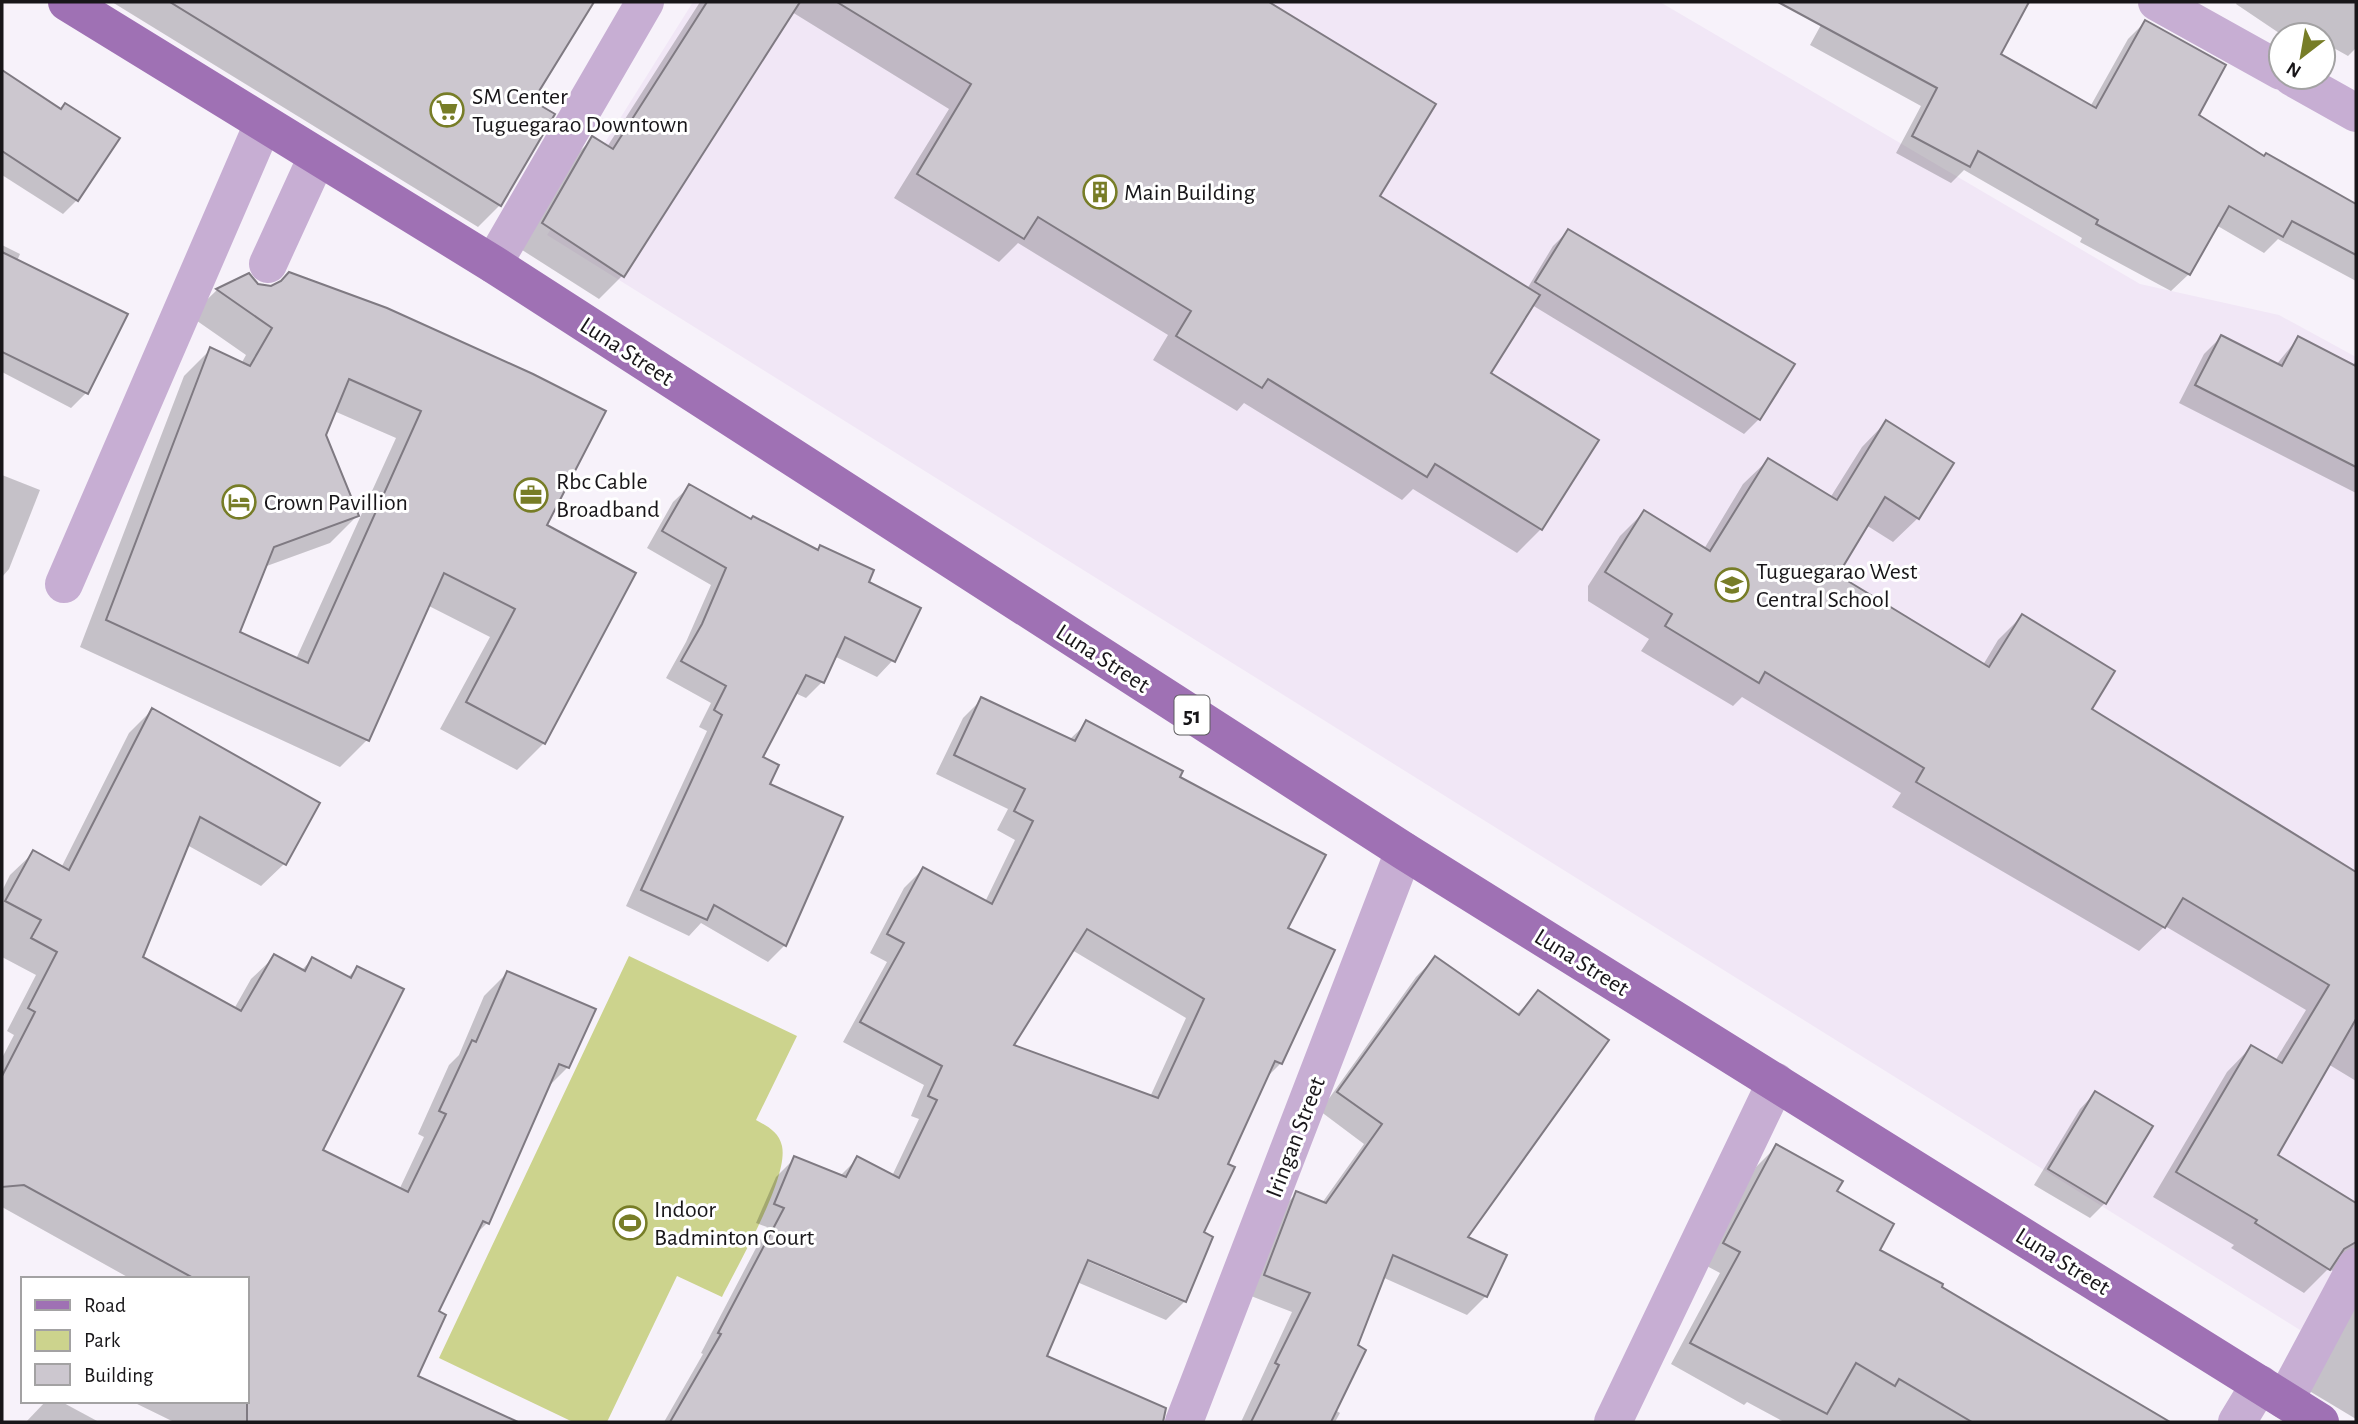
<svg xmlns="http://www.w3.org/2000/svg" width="2358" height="1424" viewBox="0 0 2358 1424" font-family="'Alegreya Sans',sans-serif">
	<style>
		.built { fill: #f1e7f6 }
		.green { fill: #ccd38d }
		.shadow { fill: #0003; fill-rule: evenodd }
		.building { fill: #ccc7cf; stroke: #7f7a82; stroke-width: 2; fill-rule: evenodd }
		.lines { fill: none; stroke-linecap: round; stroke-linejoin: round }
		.minor { stroke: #c7aed3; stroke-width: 38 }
		.major { stroke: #9f71b4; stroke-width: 38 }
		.labels { text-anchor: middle; stroke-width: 6; stroke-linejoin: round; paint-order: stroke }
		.shield { fill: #fff; stroke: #5d5c5e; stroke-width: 2 }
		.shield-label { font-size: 23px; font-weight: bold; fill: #181619 }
		.poi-label { font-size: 24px; fill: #181619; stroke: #fff; text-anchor: start }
		.street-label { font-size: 24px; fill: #181619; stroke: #fff }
	</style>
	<rect width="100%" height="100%" fill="#f7f2fa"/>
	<path class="built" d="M 693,2 L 1660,2 L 2140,284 L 2279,315 L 2356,357 L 2356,1244 L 2308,1335 L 547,235 Z"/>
	<path class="green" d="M 629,956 L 797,1036 L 756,1120 C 767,1126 779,1132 782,1146 C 789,1178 738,1264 722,1297 L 677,1276 L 607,1422 L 573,1422 L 439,1358 Z"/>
	<g class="shadow">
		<path d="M 112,2 L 592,2 L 531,101 L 500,205 L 478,227 Z"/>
		<path d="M 700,2 L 1266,2 L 1434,105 L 1378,196 L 1527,289 L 1553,246 L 1568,231 L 1792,365 L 1759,419 L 1744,434 L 1532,305 L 1489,374 L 1541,529 L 1517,553 L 1413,489 L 1402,500 L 1244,403 L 1237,411 L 1153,360 L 1168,335 L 1018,243 L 999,262 L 894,198 L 949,109 L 792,12 L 623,275 L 599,299 L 519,248 L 569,162 L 593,138 L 607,147 Z"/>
		<path d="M 1830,2 L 2027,2 L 1999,55 L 2090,107 L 2128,39 L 2145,22 L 2196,116 L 2264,158 L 2266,156 L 2356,206 L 2356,281 L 2278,239 L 2264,253 L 2216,225 L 2189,274 L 2171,291 L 2080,242 L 2082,238 L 1964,170 L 1951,183 L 1896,153 L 1921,106 L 1810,45 L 1833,3 Z"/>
		<path d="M 2237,2 L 2356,2 L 2356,48 L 2348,56 L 2323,42 L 2323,35 L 2312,35 L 2293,24 L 2282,35 L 2236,4 Z"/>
		<path d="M 2,72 L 60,111 L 77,200 L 63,214 L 2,175 Z"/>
		<path d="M 2,245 L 20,254 L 17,261 L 86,393 L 71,408 L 2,372 Z"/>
		<path d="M 289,274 L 545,526 L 544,743 L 517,770 L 440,729 L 490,637 L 427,605 L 367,740 L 340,767 L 80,647 L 184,376 L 211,349 L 241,364 L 246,355 L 190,316 L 217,290 L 248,275 L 257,285 L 271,287 ZM 334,411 L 396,438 L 296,659 L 237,633 L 264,567 L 330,543 L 357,516 L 324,435 Z"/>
		<path d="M 2221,337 L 2276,365 L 2298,338 L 2353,366 L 2356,360 L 2356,493 L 2179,403 L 2204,354 Z"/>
		<path d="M 1886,422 L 1918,518 L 1893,542 L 1866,525 L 1835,575 L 1983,665 L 1998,640 L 2022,616 L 2090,710 L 2356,875 L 2356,1081 L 2328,1064 L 2275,1155 L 2356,1205 L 2356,1419 L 2306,1389 L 2342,1272 L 2327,1270 L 2304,1293 L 2231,1248 L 2234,1245 L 2153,1197 L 2227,1072 L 2251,1047 L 2275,1061 L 2306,1010 L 2165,926 L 2139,951 L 1892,807 L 1901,793 L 1742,697 L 1733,706 L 1641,651 L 1649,639 L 1588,601 L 1588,586 L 1620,536 L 1644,512 L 1704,549 L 1743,484 L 1768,460 L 1830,498 L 1862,447 Z"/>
		<path d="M 2,475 L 40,490 L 9,569 L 2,577 Z"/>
		<path d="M 690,486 L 751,521 L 817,551 L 821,547 L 867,582 L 893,660 L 877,677 L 834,656 L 822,682 L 806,698 L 795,693 L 760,758 L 767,785 L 841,818 L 785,945 L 768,962 L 701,923 L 689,936 L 626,906 L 707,731 L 699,727 L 711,703 L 666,678 L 686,642 L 711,585 L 647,548 L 673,502 Z"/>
		<path d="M 982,699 L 1069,740 L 1087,723 L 1177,778 L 1286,929 L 1281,1063 L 1264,1080 L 1225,1165 L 1202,1233 L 1185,1301 L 1166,1320 L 1077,1282 L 1045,1357 L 1164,1409 L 1162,1422 L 794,1422 L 784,1418 L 781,1422 L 664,1422 L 703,1354 L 701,1353 L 767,1227 L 756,1223 L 776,1177 L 795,1158 L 840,1176 L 858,1158 L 892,1176 L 919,1119 L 911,1116 L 924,1085 L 843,1042 L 887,962 L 870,953 L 904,888 L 923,869 L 985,902 L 1015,840 L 997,830 L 1008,809 L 936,774 L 963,718 ZM 1072,950 L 1186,1018 L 1150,1097 L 1012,1046 ZM 1081,1255 L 1178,1296 L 1178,1300 L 1080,1258 Z"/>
		<path d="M 152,710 L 284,864 L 261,886 L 187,845 L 140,958 L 234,1009 L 251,979 L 274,957 L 301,971 L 312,959 L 347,978 L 357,968 L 321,1150 L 399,1190 L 424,1137 L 418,1134 L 449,1065 L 459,1055 L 484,996 L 507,973 L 568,1067 L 546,1089 L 487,1223 L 473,1237 L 437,1312 L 415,1377 L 513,1422 L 174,1422 L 131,1401 L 247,1401 L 247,1279 L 131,1279 L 2,1207 L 2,1058 L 14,1035 L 7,1031 L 36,975 L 2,957 L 2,891 L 10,875 L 33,853 L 61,868 L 129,733 Z"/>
		<path d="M 1435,958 L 1516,1015 L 1538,992 L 1466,1238 L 1486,1296 L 1467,1315 L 1382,1277 L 1335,1410 L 1340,1413 L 1335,1422 L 1241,1422 L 1292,1312 L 1246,1294 L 1278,1212 L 1297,1193 L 1322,1203 L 1364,1144 L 1320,1111 L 1416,977 Z"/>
		<path d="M 2095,1093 L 2105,1203 L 2090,1218 L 2034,1185 L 2080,1109 Z"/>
		<path d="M 1777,1146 L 1834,1192 L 1878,1250 L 2166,1422 L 1784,1422 L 1747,1402 L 1744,1405 L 1671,1364 L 1720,1273 L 1703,1264 L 1756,1167 Z"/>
		<path d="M 46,1401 L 60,1401 L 99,1422 L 26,1422 Z"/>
	</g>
	<g class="building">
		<path d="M 170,2 L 594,2 L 533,101 L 555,114 L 501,206 Z"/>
		<path d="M 707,2 L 800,2 L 624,277 L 542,223 L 592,136 L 613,149 Z"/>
		<path d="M 837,2 L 1269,2 L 1436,104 L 1380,196 L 1540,295 L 1491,373 L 1599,440 L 1542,530 L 1435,464 L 1427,477 L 1268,379 L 1262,388 L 1176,336 L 1191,311 L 1038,217 L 1024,239 L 917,174 L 971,84 Z"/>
		<path d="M 1778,2 L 2029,2 L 2001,54 L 2096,108 L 2145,20 L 2226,65 L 2199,115 L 2264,156 L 2266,153 L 2356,204 L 2356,255 L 2292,221 L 2283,237 L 2229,206 L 2190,275 L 2096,224 L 2098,220 L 1978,151 L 1970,167 L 1912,136 L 1937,88 Z"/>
		<path d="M 2,70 L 61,109 L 65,103 L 120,138 L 78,201 L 2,151 Z"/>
		<path d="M 1568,229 L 1795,364 L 1760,420 L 1535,282 Z"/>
		<path d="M 2,252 L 128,314 L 88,394 L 2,352 Z"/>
		<path d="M 289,272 L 387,308 L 533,374 L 606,411 L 547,525 L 636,573 L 545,744 L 466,702 L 515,609 L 444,573 L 369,741 L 106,620 L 210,347 L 250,366 L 272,328 L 216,289 L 249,273 L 258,284 L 271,286 L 281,281 ZM 349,379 L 421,411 L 308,663 L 240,632 L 274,547 L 359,516 L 326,435 Z"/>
		<path d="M 2221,335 L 2282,366 L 2298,336 L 2356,366 L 2356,467 L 2195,385 Z"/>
		<path d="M 1886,420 L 1954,463 L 1919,519 L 1885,497 L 1838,575 L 1989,667 L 2022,614 L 2115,671 L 2092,709 L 2356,872 L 2356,1019 L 2278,1155 L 2356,1203 L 2356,1242 L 2344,1249 L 2330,1270 L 2255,1223 L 2257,1220 L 2176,1172 L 2251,1045 L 2282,1063 L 2329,985 L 2183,898 L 2165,928 L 1916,782 L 1924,768 L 1765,672 L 1759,683 L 1665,626 L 1672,614 L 1605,572 L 1644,510 L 1710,551 L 1768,458 L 1837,500 Z"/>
		<path d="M 689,484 L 751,519 L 753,516 L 818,550 L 820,545 L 874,570 L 869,582 L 921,608 L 895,662 L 845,637 L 824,683 L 806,675 L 763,757 L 779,765 L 770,784 L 843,817 L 786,946 L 714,905 L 707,920 L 641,890 L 722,715 L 714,710 L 726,686 L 681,661 L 702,624 L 726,568 L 662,531 Z"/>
		<path d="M 981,697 L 1075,741 L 1086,720 L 1183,771 L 1180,777 L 1326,855 L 1288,928 L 1335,950 L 1282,1064 L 1275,1061 L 1228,1164 L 1235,1167 L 1204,1232 L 1213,1237 L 1186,1302 L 1088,1260 L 1047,1356 L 1166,1408 L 1163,1422 L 670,1422 L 721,1334 L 718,1333 L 784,1208 L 774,1204 L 794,1156 L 846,1177 L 857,1156 L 899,1178 L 937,1100 L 928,1096 L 942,1066 L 860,1022 L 904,943 L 887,934 L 923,867 L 992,904 L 1033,821 L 1014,811 L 1025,789 L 954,755 ZM 1087,929 L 1204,999 L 1158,1098 L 1014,1045 Z"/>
		<path d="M 152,708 L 320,803 L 286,865 L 200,817 L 143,957 L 241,1011 L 274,954 L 305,971 L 312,957 L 351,978 L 357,966 L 404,989 L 323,1150 L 408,1192 L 446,1114 L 439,1111 L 472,1040 L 476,1042 L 507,971 L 596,1009 L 569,1068 L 559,1064 L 489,1224 L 483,1221 L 439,1311 L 446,1315 L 418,1376 L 518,1422 L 247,1422 L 247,1279 L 195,1279 L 24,1185 L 2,1187 L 2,1076 L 35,1012 L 28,1008 L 57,952 L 31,938 L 41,920 L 5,901 L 33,850 L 69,870 Z"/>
		<path d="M 1435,956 L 1519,1015 L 1538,990 L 1609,1040 L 1468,1237 L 1507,1255 L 1487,1297 L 1393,1255 L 1358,1345 L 1366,1350 L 1331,1422 L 1251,1422 L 1279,1365 L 1275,1363 L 1310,1293 L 1264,1275 L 1296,1191 L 1326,1203 L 1382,1124 L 1337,1092 Z"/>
		<path d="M 2095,1091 L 2153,1126 L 2106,1204 L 2048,1169 Z"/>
		<path d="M 1776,1144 L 1843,1181 L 1837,1191 L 1894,1224 L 1880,1250 L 1943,1284 L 1942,1287 L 2170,1422 L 1972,1422 L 1899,1379 L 1895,1386 L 1856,1363 L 1827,1414 L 1690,1343 L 1740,1252 L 1723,1243 Z"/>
	</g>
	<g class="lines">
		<g class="minor">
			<path d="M 2157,2 L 2281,71"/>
			<path d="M 2292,77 L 2356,113"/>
			<path d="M 268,264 L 317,157"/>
			<path d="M 493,264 L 645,2"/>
			<path d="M 64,584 L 263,124"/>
			<path d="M 2285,1400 L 2356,1267"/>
			<path d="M 1184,1422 L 1404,851"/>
			<path d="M 1613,1422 L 1776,1082"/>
			<path d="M 2237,1422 L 2260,1384"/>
		</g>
		<path class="major" d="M 67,2 L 493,264 L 1404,851 L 2320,1422"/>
	</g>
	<defs>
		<symbol id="supermarket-ring" viewBox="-11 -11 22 22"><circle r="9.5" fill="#fff" stroke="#777d27" stroke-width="1.5"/><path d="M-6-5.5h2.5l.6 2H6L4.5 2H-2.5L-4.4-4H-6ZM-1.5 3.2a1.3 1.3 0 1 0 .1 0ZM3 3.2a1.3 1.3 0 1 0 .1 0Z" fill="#777d27"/></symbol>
		<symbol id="building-ring" viewBox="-11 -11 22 22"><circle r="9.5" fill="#fff" stroke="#777d27" stroke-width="1.5"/><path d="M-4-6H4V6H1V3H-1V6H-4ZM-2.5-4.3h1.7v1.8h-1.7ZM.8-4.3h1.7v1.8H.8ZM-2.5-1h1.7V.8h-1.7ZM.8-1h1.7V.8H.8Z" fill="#777d27"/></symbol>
		<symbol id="office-ring" viewBox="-11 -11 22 22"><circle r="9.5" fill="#fff" stroke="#777d27" stroke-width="1.5"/><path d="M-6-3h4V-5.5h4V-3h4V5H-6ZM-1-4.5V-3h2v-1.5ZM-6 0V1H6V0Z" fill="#777d27"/></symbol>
		<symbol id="hotel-ring" viewBox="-11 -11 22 22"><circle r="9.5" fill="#fff" stroke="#777d27" stroke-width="1.5"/><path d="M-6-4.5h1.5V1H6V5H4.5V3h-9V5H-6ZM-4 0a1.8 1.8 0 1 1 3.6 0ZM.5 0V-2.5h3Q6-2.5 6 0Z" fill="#777d27"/></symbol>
		<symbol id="school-ring" viewBox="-11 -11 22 22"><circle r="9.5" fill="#fff" stroke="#777d27" stroke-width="1.5"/><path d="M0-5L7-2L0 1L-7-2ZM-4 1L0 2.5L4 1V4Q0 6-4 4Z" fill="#777d27"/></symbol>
		<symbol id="stadium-ring" viewBox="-11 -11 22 22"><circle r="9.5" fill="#fff" stroke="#777d27" stroke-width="1.5"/><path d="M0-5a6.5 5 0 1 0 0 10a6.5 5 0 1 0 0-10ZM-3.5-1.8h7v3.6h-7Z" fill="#777d27"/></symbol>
	</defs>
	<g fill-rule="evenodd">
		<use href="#supermarket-ring" x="428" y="91" width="38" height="38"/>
		<use href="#building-ring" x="1081" y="173" width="38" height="38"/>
		<use href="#office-ring" x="512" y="476" width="38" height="38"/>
		<use href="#hotel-ring" x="220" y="483" width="38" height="38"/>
		<use href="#school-ring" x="1713" y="566" width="38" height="38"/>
		<use href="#stadium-ring" x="611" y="1204" width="38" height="38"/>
	</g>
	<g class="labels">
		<rect class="shield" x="1174.5" y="695.5" width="35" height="39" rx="5"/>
		<g class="shield-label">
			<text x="1192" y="723">51</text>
		</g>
		<g class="poi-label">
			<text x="472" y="104">SM Center<tspan x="472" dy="28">Tuguegarao Downtown</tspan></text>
			<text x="1124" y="200">Main Building</text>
			<text x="556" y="489">Rbc Cable<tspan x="556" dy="28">Broadband</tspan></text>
			<text x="264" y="510">Crown Pavillion</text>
			<text x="1756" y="579">Tuguegarao West<tspan x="1756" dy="28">Central School</tspan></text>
			<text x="654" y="1217">Indoor<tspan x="654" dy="28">Badminton Court</tspan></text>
		</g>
		<g class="street-label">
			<text transform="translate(627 351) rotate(33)" y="8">Luna Street</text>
			<text transform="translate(1103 658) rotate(33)" y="8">Luna Street</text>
			<text transform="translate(1582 962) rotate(32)" y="8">Luna Street</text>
			<text transform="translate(1295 1137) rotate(-69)" y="8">Iringan Street</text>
			<text transform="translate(2063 1261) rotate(32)" y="8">Luna Street</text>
		</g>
	</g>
	<rect width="2358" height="1424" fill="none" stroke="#181619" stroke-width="7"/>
	<rect x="21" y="1277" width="228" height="126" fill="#ffffff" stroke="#a3a2a3" stroke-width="2"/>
	<rect x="35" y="1300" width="35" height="10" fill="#9f71b4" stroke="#a3a2a3" stroke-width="2"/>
	<text x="84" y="1312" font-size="21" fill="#181619">Road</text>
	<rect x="35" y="1330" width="35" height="21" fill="#ccd38d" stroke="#a3a2a3" stroke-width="2"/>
	<text x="84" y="1347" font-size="21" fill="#181619">Park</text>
	<rect x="35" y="1364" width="35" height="21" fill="#ccc7cf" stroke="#a3a2a3" stroke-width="2"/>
	<text x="84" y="1382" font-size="21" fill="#181619">Building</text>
	<g transform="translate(2302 56) rotate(211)"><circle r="33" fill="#ffffff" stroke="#a3a2a3" stroke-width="2"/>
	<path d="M0-5L12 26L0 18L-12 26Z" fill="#777d27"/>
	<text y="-10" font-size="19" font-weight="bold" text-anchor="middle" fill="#181619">N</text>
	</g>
</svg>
